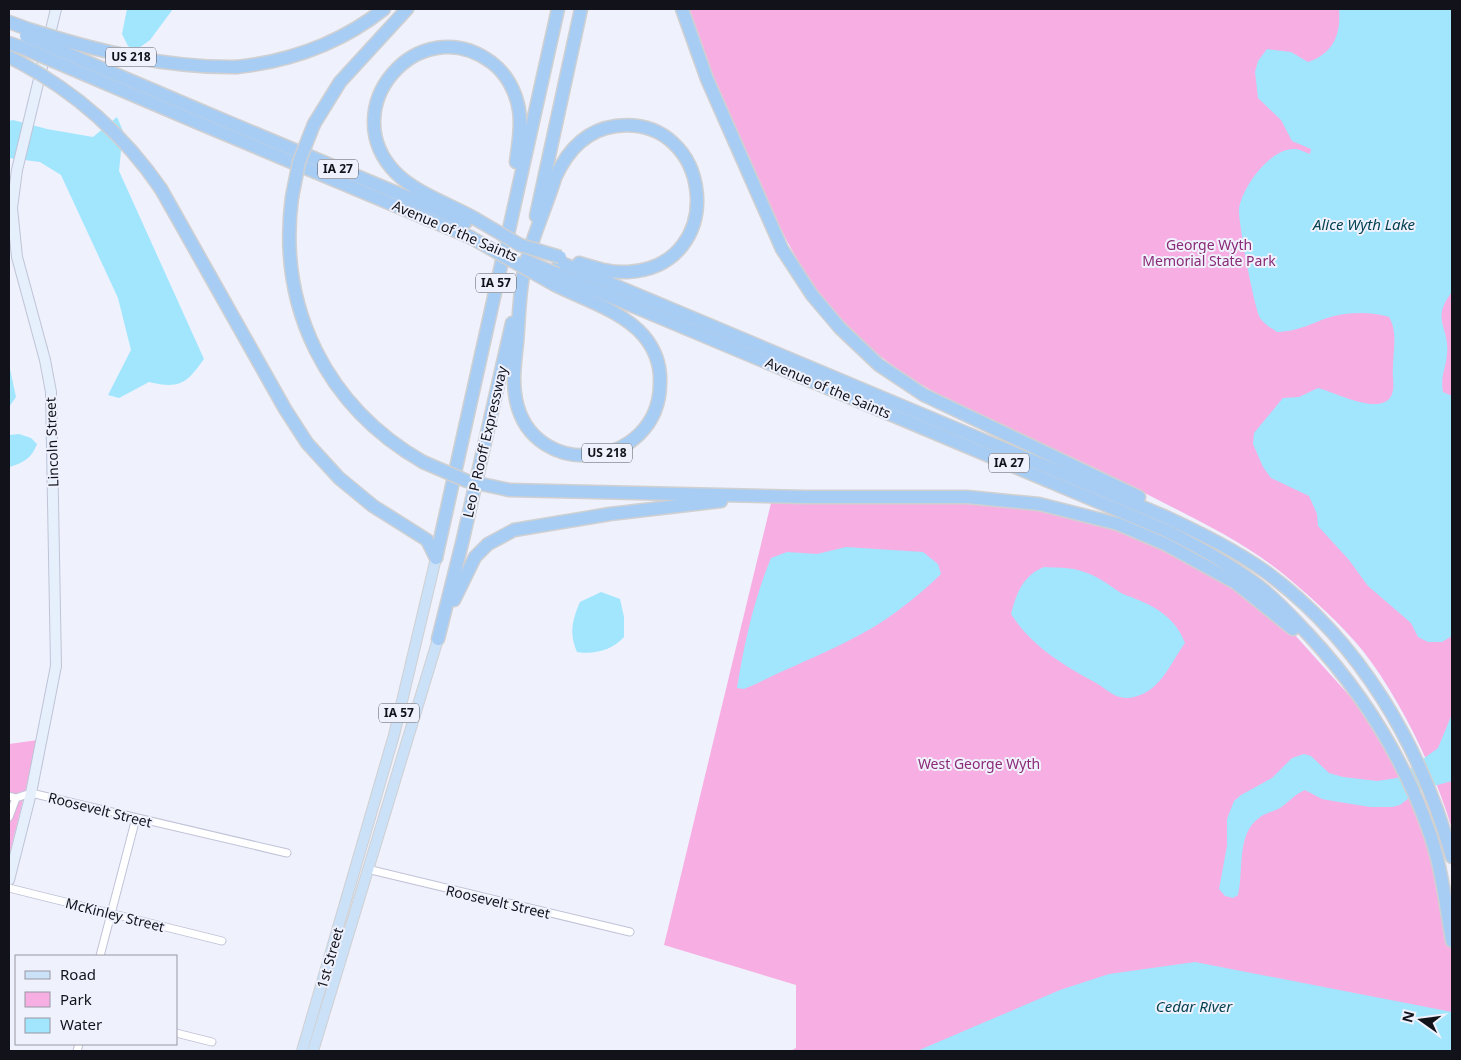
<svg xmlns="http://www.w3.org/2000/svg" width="1461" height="1060" viewBox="0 0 1461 1060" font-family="'Noto Sans',sans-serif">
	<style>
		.green { fill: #f7afe3 }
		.water { fill: #a1e6fd }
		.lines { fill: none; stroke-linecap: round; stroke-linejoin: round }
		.minor-casing { stroke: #c0c3d7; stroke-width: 9 }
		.secondary-casing { stroke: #c0c3d7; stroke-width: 12 }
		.primary-casing { stroke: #d0d0d1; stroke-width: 12 }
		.motorway-casing { stroke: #d0d0d1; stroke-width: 15 }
		.minor { stroke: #fff; stroke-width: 7 }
		.secondary { stroke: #e5f0fc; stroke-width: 10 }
		.primary { stroke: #cbe1f8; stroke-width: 10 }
		.motorway { stroke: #a8cdf4; stroke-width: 12 }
		.motorway-bridge-casing { stroke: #d0d0d1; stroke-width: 15; stroke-linecap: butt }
		.motorway-bridge { stroke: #a8cdf4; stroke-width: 12 }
		.labels { text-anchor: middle; stroke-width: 4; stroke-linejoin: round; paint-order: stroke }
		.shield { fill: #eff1fd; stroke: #54565e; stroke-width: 1 }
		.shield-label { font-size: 12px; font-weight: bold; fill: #12131a }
		.street-label { font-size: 14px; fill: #12131a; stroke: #eff1fd }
		.park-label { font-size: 14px; fill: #8b2a76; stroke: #eff1fd }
		.water-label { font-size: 15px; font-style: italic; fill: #044252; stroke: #eff1fd }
	</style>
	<rect width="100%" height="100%" fill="#eff1fd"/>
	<g class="green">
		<path d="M 689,9 L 1452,9 L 1452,829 C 1434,769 1401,700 1363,651 C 1341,624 1313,599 1287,577 C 1251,547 1208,525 1166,504 C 1131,486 1096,468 1060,452 C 998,424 933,398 879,355 C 804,295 778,225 741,140 C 722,97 701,54 689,9 Z"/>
		<path d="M 772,499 L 1039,504 L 1118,524 L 1189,556 L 1277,615 L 1382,732 L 1431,838 L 1452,941 L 1452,1032 L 960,1051 L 790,1051 L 796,1048 L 796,985 L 664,945 Z"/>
		<path d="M 38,740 L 9,856 L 9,744 Z"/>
	</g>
	<g class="water">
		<path d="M 127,9 L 173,9 L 150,40 L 136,50 L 128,46 L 122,34 Z"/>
		<path d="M 1339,9 L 1452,9 L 1452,292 C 1430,320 1450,327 1447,354 C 1446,369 1440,376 1443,392 L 1452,396 L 1452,636 L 1442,642 L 1428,642 L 1418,637 L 1411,623 L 1368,586 L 1349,560 L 1318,526 L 1317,514 L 1309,496 L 1271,478 L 1263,467 L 1253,444 L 1254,433 L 1283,398 L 1299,397 L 1318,388 C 1335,392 1383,418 1392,394 C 1395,386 1392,375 1393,367 C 1393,351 1398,332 1389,317 C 1373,312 1351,312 1334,316 C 1312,322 1302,331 1277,332 C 1271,328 1264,324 1260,318 C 1254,307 1238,222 1239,209 C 1242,187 1270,148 1295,149 C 1300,149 1306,153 1310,154 L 1311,149 L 1292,141 L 1281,120 L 1258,98 L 1255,72 L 1258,61 L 1267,49 L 1291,52 L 1308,62 C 1334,53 1341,34 1339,9 Z"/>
		<path d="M 117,117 L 123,131 L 119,171 L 204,359 C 186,384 180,389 149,382 L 119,398 L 108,395 L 131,350 L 118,298 L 61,175 L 40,162 L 9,158 L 9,121 L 13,120 L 47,129 L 93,137 Z"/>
		<path d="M 9,364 L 16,397 L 9,407 Z"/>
		<path d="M 19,434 L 31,438 L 37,444 C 32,458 23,463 9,467 L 9,435 Z"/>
		<path d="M 846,547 L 923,552 L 938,564 L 941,574 C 913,601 883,624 848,641 C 819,656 788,668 758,683 L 744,689 L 737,688 C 744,644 754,599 771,558 L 787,552 L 817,554 Z"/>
		<path d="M 1044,567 C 1055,568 1067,567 1078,570 C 1094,574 1105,582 1118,591 C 1123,595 1130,596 1136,599 C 1158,608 1176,619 1185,643 C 1171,662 1161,691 1134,697 C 1116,701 1110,691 1096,683 C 1063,665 1032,647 1011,614 C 1016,594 1023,575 1044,567 Z"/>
		<path d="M 601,592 L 620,599 L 624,617 L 624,637 C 612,650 594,655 577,652 C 569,633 572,621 580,602 Z"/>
		<path d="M 1452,714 L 1452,781 L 1419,790 L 1400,805 L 1392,807 L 1370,807 L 1333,801 L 1322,799 L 1305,790 C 1295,794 1289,802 1280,808 C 1273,812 1265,813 1259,818 C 1236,834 1244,872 1238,895 L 1233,898 L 1225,896 L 1219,889 L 1227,846 L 1227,819 L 1234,801 L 1241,795 L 1272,778 L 1292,758 L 1304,754 L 1311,756 L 1329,773 L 1343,777 L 1377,781 L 1397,778 L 1438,748 Z"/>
		<path d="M 1195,962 L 1452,1012 L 1452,1051 L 917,1051 L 1060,990 L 1109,974 Z"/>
	</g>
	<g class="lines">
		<defs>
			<g id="minor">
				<path d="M 9,796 L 16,798 L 31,793 L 287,853"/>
				<path d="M 9,817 L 16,798"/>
				<path d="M 367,869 L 630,932"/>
				<path d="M 9,888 L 222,941"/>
				<path d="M 100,956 L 136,818"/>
				<path d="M 176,1033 L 212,1042"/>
				<path d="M 77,1051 L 79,1044"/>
			</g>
			<path id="secondary" d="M 9,880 L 31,793 L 56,666 L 51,392 L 45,360 L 17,257 L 12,208 L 17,170 L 56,9"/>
			<g id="primary">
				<path d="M 302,1051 L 394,735 L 436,558"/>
				<path d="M 313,1051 L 438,639"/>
			</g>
			<g id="motorway">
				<path d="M 682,9 L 707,79 L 782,249 L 812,295 L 840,328 L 879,365 L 924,395 L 1139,497"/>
				<path d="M 9,22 L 28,29"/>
				<path d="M 9,43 L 23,48"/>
				<path d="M 9,57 L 19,62"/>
				<path d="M 237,67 C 292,61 341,43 384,9"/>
				<path d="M 204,112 L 466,222"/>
				<path d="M 201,124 L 470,237"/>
				<path d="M 314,124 L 340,82 L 407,9"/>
				<path d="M 161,189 L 285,409 L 307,443 L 339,478 L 373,506 L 427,540 L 436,558"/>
				<path d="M 292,197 C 277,308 327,407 423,462"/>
				<path d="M 536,216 L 581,9"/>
				<path d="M 474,218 C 449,204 416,193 396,173 C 333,109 418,9 491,62 C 506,73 516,91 519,110 C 522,127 518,145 516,162"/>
				<path d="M 559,262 L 1166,517 C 1200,533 1235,550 1266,572 C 1360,641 1421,746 1452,857"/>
				<path d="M 557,274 L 1165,530 C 1197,546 1228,563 1256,584 C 1275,598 1292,617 1308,634 C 1363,693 1405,760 1431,837 C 1442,871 1446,906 1452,941"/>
				<path d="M 555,285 C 583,299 622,311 643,335 C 655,349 661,366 660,384 C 659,469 533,483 516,400 C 512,381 515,362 517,343 C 519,320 519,294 524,271 C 530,242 546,208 555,178 C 567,151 585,130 616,126 C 713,114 730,266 628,272 C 611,273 595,268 579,263"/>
				<path d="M 509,490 L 806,497 L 967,497 L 1039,504 L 1118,524 L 1165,544 L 1236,583 L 1293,629"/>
				<path d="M 436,558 L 558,9"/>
				<path d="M 454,600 L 475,557 L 488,544 L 514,530 L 610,514 L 721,501"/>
				<path d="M 438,639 L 463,539 L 512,323"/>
			</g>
		</defs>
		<use href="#minor" class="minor-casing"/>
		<use href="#secondary" class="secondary-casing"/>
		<use href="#primary" class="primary-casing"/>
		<use href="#motorway" class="motorway-casing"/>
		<use href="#minor" class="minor"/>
		<use href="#secondary" class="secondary"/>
		<use href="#primary" class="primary"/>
		<use href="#motorway" class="motorway"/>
		<defs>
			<g id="motorway-bridge">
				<path d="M 28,29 C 96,51 165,68 237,67"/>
				<path d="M 26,36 L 204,112"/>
				<path d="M 23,48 L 201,124"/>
				<path d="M 19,62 C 77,93 124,135 161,189"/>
				<path d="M 292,197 L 299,162 L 314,124"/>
				<path d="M 474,218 L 520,245 L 560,257"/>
				<path d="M 470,237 L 555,285"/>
				<path d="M 526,261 L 557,274"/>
				<path d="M 423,462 L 467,481 L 509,490"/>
			</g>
		</defs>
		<use href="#motorway-bridge" class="motorway-bridge-casing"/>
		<use href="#motorway-bridge" class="motorway-bridge"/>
	</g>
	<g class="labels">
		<g class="shield">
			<rect x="106" y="47.5" width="50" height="19" rx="4"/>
			<rect x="318" y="159.5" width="40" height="19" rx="4"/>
			<rect x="476" y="273.5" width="40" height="19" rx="4"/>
			<rect x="582" y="443.5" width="50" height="19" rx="4"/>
			<rect x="989" y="453.5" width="40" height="19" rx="4"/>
			<rect x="379" y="703.5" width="40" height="19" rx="4"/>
		</g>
		<g class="shield-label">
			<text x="131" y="61">US 218</text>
			<text x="338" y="173">IA 27</text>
			<text x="496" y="287">IA 57</text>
			<text x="607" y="457">US 218</text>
			<text x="1009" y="467">IA 27</text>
			<text x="399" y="717">IA 57</text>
		</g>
		<g class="street-label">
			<text transform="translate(455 231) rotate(23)" y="5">Avenue of the Saints</text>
			<text transform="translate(828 388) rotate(23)" y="5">Avenue of the Saints</text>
			<text transform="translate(52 442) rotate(-92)" y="5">Lincoln Street</text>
			<text transform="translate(485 442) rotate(-77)" y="5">Leo P Rooff Expressway</text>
			<text transform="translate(100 810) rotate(14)" y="5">Roosevelt Street</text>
			<text transform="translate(498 902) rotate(13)" y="5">Roosevelt Street</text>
			<text transform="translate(115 915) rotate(14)" y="5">McKinley Street</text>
			<text transform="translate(330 958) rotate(-74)" y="5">1st Street</text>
		</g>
		<g class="park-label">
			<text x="1209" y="250">George Wyth<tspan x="1209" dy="16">Memorial State Park</tspan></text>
			<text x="979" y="769">West George Wyth</text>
		</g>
		<g class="water-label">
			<text x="1364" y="230">Alice Wyth Lake</text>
			<text x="1194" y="1012">Cedar River</text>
		</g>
	</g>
	<rect width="1461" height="1060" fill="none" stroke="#12131a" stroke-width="20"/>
	<rect x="15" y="955" width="162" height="90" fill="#eff1fd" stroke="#9798a2"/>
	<rect x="25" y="971" width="25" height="8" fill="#cbe1f8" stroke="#9798a2"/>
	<text x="60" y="980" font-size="15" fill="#12131a">Road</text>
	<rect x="25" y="992" width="25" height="15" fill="#f7afe3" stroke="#9798a2"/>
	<text x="60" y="1005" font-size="15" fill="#12131a">Park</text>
	<rect x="25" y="1018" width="25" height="15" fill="#a1e6fd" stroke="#9798a2"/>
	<text x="60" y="1030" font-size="15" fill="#12131a">Water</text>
	<g transform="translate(1421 1020) rotate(284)" stroke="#eff1fd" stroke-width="4" paint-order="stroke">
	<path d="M0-4L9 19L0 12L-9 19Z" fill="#12131a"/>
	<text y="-8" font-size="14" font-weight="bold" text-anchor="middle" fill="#12131a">N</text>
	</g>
</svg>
